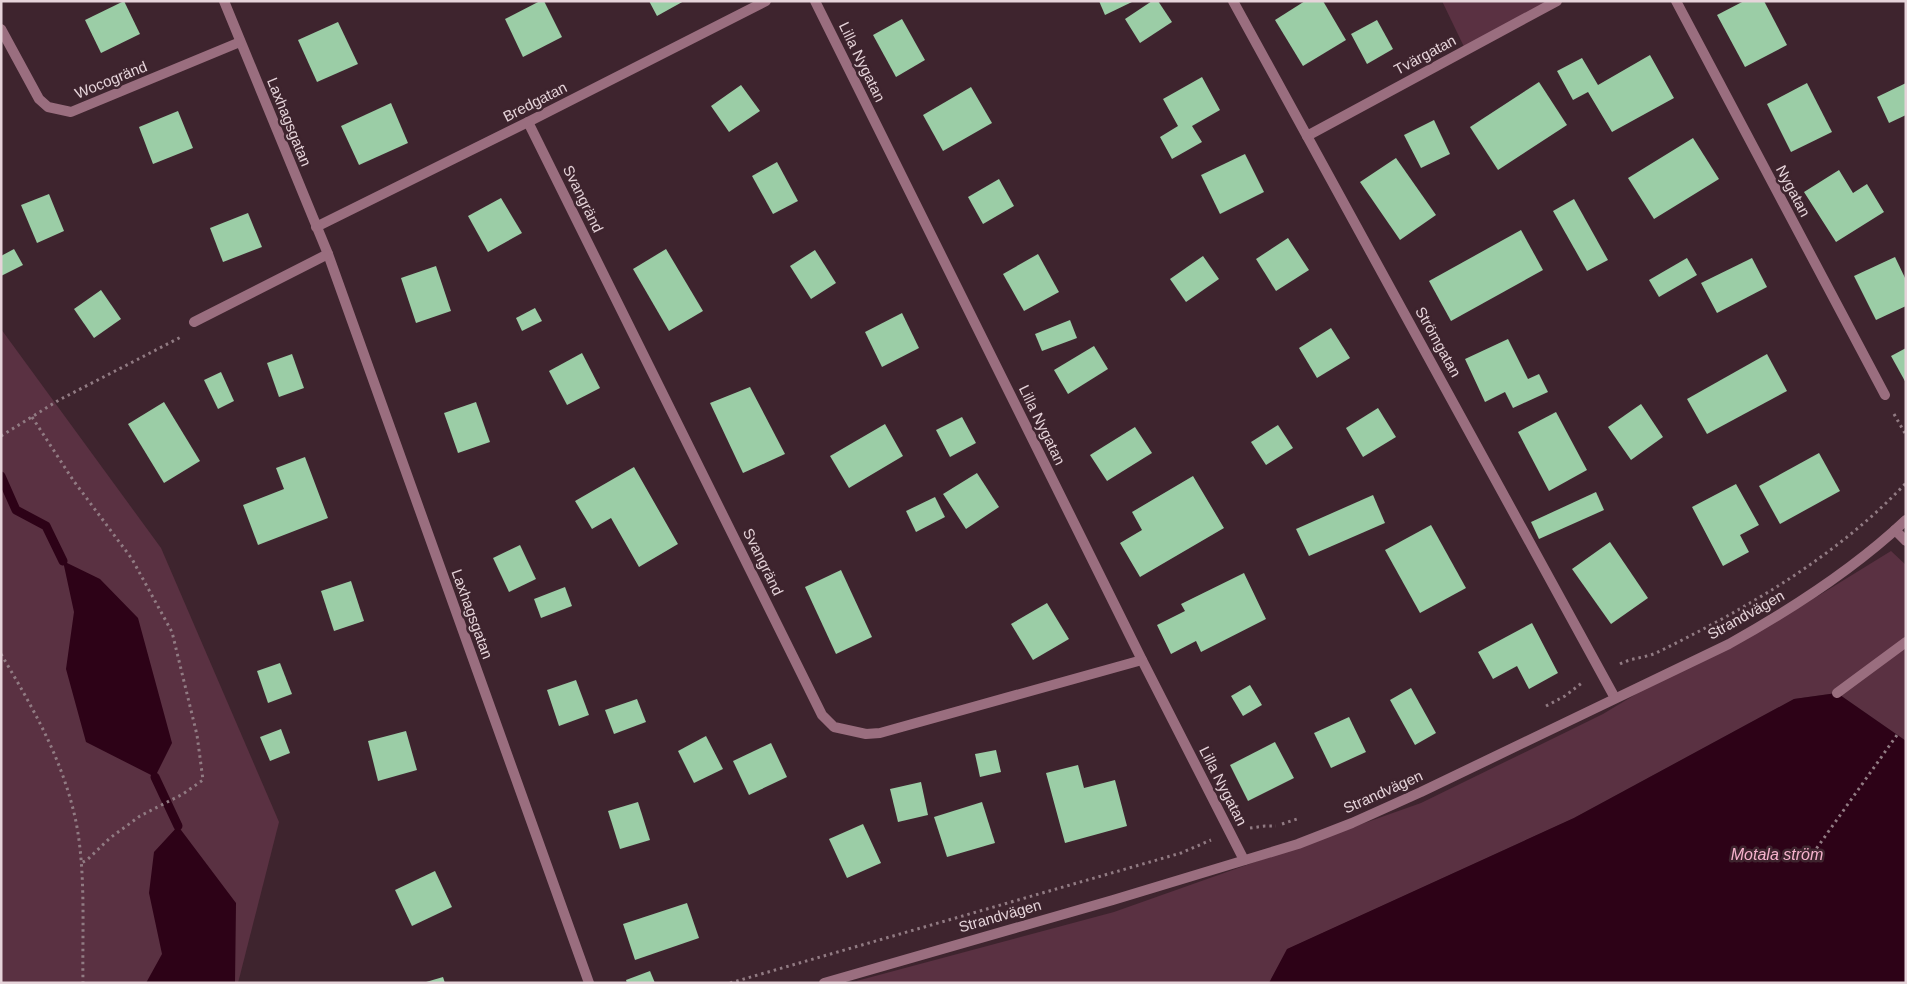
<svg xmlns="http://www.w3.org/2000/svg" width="1907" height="984" viewBox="0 0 1907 984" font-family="Arial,sans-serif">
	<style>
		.green { fill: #5a3142 }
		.water { fill: #2d0217 }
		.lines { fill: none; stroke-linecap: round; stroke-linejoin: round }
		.stream { stroke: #2d0217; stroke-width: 9 }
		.building { fill: #9bcda6 }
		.path { stroke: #917b83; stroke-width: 3; stroke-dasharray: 2.5 4; stroke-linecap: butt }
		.lane { stroke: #9a6e7f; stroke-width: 10 }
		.street { stroke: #9a6e7f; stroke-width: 10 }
		.labels { text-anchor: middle; stroke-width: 5; stroke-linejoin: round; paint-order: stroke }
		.street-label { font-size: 15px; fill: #e6d4da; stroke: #3e242e }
		.water-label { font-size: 16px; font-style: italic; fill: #f6b2cc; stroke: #3e242e }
	</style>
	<rect width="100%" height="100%" fill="#3e242e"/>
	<g class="green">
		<path d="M 1442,1 L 1560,1 L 1467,53 Z"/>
		<path d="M 1,329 L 161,548 L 279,822 L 238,983 L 1,983 Z"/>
		<path d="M 1891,551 L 1906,565 L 1906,741 L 1837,693 L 1794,699 L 1574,818 L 1288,949 L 1269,983 L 849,983 L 1114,912 L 1421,803 L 1603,714 L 1699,656 L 1792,612 Z"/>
	</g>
	<g class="water">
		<path d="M 63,561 L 100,579 L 138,618 L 172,743 L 155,777 L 86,742 L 66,669 L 74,612 Z"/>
		<path d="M 1837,693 L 1906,741 L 1906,983 L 1269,983 L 1287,949 L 1574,818 L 1794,699 Z"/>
		<path d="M 178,826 L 236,903 L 235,983 L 146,983 L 162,954 L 149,893 L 154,852 Z"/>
	</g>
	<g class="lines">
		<g class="stream">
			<path d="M 1,476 L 16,510 L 46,526 L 63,561"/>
			<path d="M 155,777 L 178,826"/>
		</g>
	</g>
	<g class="building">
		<path d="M 124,1 L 140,34 L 101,53 L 85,20 Z"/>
		<path d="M 540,1 L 544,1 L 562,37 L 523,57 L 505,19 Z"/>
		<path d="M 649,1 L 684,1 L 657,16 Z"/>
		<path d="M 1099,1 L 1134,1 L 1105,15 Z"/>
		<path d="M 1152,1 L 1158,1 L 1172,22 L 1140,43 L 1125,19 Z"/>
		<path d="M 1305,1 L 1323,1 L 1346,40 L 1303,66 L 1275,20 Z"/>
		<path d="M 1744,1 L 1764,1 L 1787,45 L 1745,67 L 1717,15 Z"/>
		<path d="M 902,19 L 925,60 L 896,77 L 873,35 Z"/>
		<path d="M 1377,20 L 1393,49 L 1367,64 L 1351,34 Z"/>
		<path d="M 338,22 L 358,64 L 317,82 L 298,40 Z"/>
		<path d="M 1650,55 L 1674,98 L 1612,132 L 1588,92 L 1573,100 L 1557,71 L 1582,58 L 1598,85 Z"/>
		<path d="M 1202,77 L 1220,110 L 1192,126 L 1202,142 L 1172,159 L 1160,137 L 1178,126 L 1163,99 Z"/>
		<path d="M 1539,82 L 1567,125 L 1498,170 L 1470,127 Z"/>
		<path d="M 1807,83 L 1832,132 L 1791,152 L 1767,104 Z"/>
		<path d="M 1906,83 L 1906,115 L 1889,123 L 1877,97 Z"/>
		<path d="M 741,85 L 760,111 L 729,132 L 711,106 Z"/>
		<path d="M 971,87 L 992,123 L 943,151 L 923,115 Z"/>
		<path d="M 391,103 L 408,143 L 359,165 L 341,126 Z"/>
		<path d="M 178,111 L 193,148 L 153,164 L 139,127 Z"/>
		<path d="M 1434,120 L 1450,154 L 1421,168 L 1404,135 Z"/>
		<path d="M 1693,138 L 1719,179 L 1654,219 L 1628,178 Z"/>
		<path d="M 1245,154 L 1264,192 L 1220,214 L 1201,175 Z"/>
		<path d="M 1396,158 L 1436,215 L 1400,240 L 1360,182 Z"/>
		<path d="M 777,162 L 798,201 L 773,214 L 752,176 Z"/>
		<path d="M 1839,170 L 1853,193 L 1867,184 L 1884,212 L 1836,242 L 1804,192 Z"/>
		<path d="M 999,179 L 1014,206 L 983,224 L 968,197 Z"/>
		<path d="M 49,194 L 64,231 L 37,243 L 21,205 Z"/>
		<path d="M 501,198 L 522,233 L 488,252 L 468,216 Z"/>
		<path d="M 1574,199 L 1608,260 L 1587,271 L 1553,211 Z"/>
		<path d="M 248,213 L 262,247 L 223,262 L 210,228 Z"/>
		<path d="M 1521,230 L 1543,270 L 1451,321 L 1429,281 Z"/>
		<path d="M 1288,238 L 1309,270 L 1276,291 L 1256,259 Z"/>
		<path d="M 14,249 L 23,265 L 1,276 L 1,256 Z"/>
		<path d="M 666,249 L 703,311 L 669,331 L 633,269 Z"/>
		<path d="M 815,250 L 836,283 L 811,299 L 790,266 Z"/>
		<path d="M 1038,254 L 1059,292 L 1024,311 L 1003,274 Z"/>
		<path d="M 1203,256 L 1219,279 L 1186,302 L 1170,279 Z"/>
		<path d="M 1895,257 L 1906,280 L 1906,306 L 1876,320 L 1854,276 Z"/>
		<path d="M 1687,258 L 1697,275 L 1659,297 L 1649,280 Z"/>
		<path d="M 1752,258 L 1767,287 L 1717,313 L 1701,283 Z"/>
		<path d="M 436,266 L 451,311 L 416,323 L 401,278 Z"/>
		<path d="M 101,290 L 121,319 L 94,338 L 74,309 Z"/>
		<path d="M 535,308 L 542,321 L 522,331 L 516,318 Z"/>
		<path d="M 902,313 L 919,348 L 882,367 L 865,332 Z"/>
		<path d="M 1070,320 L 1077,338 L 1042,351 L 1035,334 Z"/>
		<path d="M 1331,328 L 1350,358 L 1317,378 L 1299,348 Z"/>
		<path d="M 1508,339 L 1528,379 L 1539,374 L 1548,392 L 1513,408 L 1505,392 L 1485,402 L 1465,359 Z"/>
		<path d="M 1094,346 L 1108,369 L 1068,394 L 1054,370 Z"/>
		<path d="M 1906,348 L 1906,383 L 1891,356 Z"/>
		<path d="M 582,353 L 600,388 L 567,405 L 549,371 Z"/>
		<path d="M 292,354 L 304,388 L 279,397 L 267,363 Z"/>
		<path d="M 1767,354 L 1787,391 L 1707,434 L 1687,399 Z"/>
		<path d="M 221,372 L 234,401 L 218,409 L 204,380 Z"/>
		<path d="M 750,387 L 785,454 L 743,473 L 710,403 Z"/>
		<path d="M 164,402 L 200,461 L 164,483 L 128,424 Z"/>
		<path d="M 476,402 L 490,442 L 458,453 L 444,413 Z"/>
		<path d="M 1641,404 L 1663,437 L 1631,460 L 1608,427 Z"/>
		<path d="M 1378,408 L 1396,437 L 1363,457 L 1346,428 Z"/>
		<path d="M 1556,412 L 1587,470 L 1549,491 L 1518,432 Z"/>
		<path d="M 962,417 L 976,443 L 950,457 L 936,430 Z"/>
		<path d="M 885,424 L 903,456 L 849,488 L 830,456 Z"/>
		<path d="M 1278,425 L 1293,448 L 1266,465 L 1251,442 Z"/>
		<path d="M 1135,427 L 1152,453 L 1107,481 L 1090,455 Z"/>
		<path d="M 1819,453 L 1840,491 L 1780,524 L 1759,486 Z"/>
		<path d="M 305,457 L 328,518 L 258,545 L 243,505 L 284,489 L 276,468 Z"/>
		<path d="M 634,467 L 678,544 L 639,567 L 611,518 L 592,529 L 575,501 Z"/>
		<path d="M 977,473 L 999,507 L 966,529 L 943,494 Z"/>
		<path d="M 1193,476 L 1224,528 L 1140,577 L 1120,543 L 1142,530 L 1132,512 Z"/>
		<path d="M 1736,484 L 1759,525 L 1740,535 L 1749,552 L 1723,566 L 1692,507 Z"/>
		<path d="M 1596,492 L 1604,510 L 1539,539 L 1531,522 Z"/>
		<path d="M 1373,495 L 1385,523 L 1309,556 L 1296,529 Z"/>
		<path d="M 935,497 L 945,517 L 916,532 L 906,511 Z"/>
		<path d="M 1431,525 L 1466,588 L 1420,613 L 1385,550 Z"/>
		<path d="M 1610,542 L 1648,598 L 1611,624 L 1572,569 Z"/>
		<path d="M 520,545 L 536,579 L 509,592 L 493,558 Z"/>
		<path d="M 841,570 L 872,637 L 836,654 L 805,587 Z"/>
		<path d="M 1244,573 L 1266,619 L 1201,652 L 1196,641 L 1171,654 L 1157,625 L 1185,611 L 1181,604 Z"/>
		<path d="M 351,581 L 364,621 L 334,631 L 321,591 Z"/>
		<path d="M 565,587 L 572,606 L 541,618 L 534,599 Z"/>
		<path d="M 1047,603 L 1069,639 L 1033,660 L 1011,624 Z"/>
		<path d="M 1532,623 L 1558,673 L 1529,689 L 1517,666 L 1493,679 L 1478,652 Z"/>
		<path d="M 280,663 L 292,694 L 268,703 L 257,671 Z"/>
		<path d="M 576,680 L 589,715 L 559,726 L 547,690 Z"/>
		<path d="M 1250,685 L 1262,705 L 1243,716 L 1231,696 Z"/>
		<path d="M 1411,688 L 1436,733 L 1415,745 L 1390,700 Z"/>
		<path d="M 637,699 L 646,722 L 614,734 L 605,710 Z"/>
		<path d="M 1349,717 L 1366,752 L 1331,768 L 1314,733 Z"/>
		<path d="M 281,729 L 290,753 L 270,761 L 260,737 Z"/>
		<path d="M 406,731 L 417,770 L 378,781 L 368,741 Z"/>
		<path d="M 706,736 L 723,769 L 694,783 L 678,751 Z"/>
		<path d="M 1275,742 L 1294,778 L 1248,801 L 1230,765 Z"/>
		<path d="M 771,743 L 787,777 L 749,795 L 733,761 Z"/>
		<path d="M 996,750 L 1001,772 L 980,777 L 975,754 Z"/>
		<path d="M 1078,765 L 1084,788 L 1115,780 L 1127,826 L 1065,843 L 1046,773 Z"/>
		<path d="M 921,782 L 928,815 L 898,822 L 890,789 Z"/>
		<path d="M 638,802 L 650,840 L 620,849 L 608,811 Z"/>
		<path d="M 982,802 L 995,843 L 947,857 L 934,817 Z"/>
		<path d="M 863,824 L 881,863 L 847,878 L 829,839 Z"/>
		<path d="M 435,871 L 452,907 L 412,926 L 395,890 Z"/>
		<path d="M 687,903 L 699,938 L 635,960 L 623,924 Z"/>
		<path d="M 650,971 L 655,983 L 627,983 L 626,980 Z"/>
		<path d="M 443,977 L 445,983 L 426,983 L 426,982 Z"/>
	</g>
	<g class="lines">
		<g class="path">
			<path d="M 1894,414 L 1906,435"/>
			<path d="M 32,417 L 73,480 L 132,559 L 172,632 L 197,735 L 203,780 L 183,794 L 140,816 L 110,838 L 87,860 L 81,863"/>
			<path d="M 1,436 L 59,400 L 181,337"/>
			<path d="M 1,654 C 30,703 57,749 72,805 C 87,859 82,926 83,983"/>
			<path d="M 1620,664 C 1631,658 1644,658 1656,653 C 1746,609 1836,557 1906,483"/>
			<path d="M 1546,706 L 1565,696 L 1583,682"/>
			<path d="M 1282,824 L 1300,818"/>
			<path d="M 1250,828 L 1265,826 L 1276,826"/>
			<path d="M 1809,859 L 1897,735"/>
			<path d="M 730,983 L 1181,853 L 1211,840"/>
		</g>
		<path class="lane" d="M 1837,693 L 1906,642"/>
		<g class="street">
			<path d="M 224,1 L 328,254 L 589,983"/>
			<path d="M 815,1 L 1142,660 L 1244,860"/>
			<path d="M 1233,1 L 1615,698"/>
			<path d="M 1676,1 L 1885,395"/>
			<path d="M 1,29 L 39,99 L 48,107 L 71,112 L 240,42"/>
			<path d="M 528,122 L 822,715 L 834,727 L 866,734 L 880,733 L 1142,660"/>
			<path d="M 1307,136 L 1557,1"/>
			<path d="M 316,227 L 528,122 L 766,1"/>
			<path d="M 194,322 L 328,254"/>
			<path d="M 1895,530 L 1906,541"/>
			<path d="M 824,983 L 1113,900 L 1298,844 L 1352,823 L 1421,792 L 1729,644 C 1792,609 1853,570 1906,520"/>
		</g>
	</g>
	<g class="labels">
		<g class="street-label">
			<text transform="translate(1425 55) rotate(-28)" y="5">Tvärgatan</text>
			<text transform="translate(862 62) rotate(64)" y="5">Lilla Nygatan</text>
			<text transform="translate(111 80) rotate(-22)" y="5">Wocogränd</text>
			<text transform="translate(535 102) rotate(-27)" y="5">Bredgatan</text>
			<text transform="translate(289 122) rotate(68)" y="5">Laxhagsgatan</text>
			<text transform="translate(1793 191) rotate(62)" y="5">Nygatan</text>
			<text transform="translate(583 199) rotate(64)" y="5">Svangränd</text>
			<text transform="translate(1438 342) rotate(61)" y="5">Strömgatan</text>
			<text transform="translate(1042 425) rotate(64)" y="5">Lilla Nygatan</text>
			<text transform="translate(763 562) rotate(64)" y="5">Svangränd</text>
			<text transform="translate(472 614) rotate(70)" y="5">Laxhagsgatan</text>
			<text transform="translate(1746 615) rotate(-29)" y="5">Strandvägen</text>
			<text transform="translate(1223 786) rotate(63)" y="5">Lilla Nygatan</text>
			<text transform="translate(1383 792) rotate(-24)" y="5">Strandvägen</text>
			<text transform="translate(1000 916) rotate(-16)" y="5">Strandvägen</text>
		</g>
		<g class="water-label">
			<text x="1777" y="860">Motala ström</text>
		</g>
	</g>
	<rect width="1907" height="984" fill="none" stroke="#e6d4da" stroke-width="5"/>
</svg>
